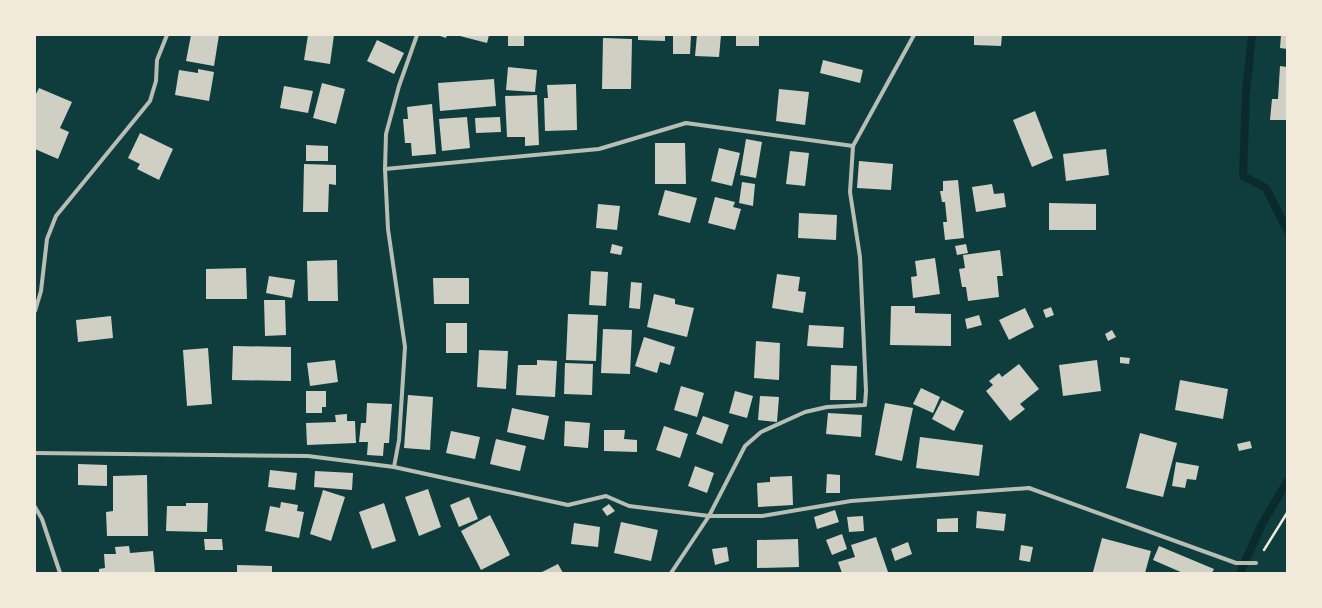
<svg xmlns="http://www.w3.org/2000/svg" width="1322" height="608" viewBox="0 0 1322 608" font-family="'Sofia Sans Condensed',sans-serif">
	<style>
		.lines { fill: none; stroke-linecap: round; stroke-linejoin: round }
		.stream { stroke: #0a2a2b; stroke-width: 8 }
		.building { fill: #cfcfc3 }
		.path { stroke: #f1e9da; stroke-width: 2.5 }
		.minor { stroke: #b8beb3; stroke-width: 4 }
	</style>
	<rect width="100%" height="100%" fill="#0f3d3e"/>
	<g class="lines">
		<g class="stream">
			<path d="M 1252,35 L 1246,92 L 1243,176 L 1266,188 L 1287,230"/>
			<path d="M 1240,573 L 1262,524 L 1287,482"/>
		</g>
	</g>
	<g class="building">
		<path d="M 191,35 L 219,35 L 214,66 L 186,61 Z"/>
		<path d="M 308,35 L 334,35 L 330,64 L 304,60 Z"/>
		<path d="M 437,35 L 447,35 L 446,38 Z"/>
		<path d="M 456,35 L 489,35 L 487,43 Z"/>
		<rect x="508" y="35" width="16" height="11"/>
		<path d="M 638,35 L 665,35 L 665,41 L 638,40 Z"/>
		<path d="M 673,35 L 691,35 L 690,54 L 673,54 Z"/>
		<path d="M 697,35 L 721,35 L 719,57 L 695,56 Z"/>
		<rect x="736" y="35" width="23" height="11"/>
		<path d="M 974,35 L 1002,35 L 1001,46 L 974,45 Z"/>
		<path d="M 1281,35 L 1287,35 L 1287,49 L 1280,48 Z"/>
		<path d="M 603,38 L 632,39 L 631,89 L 602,89 Z"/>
		<path d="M 377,40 L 404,53 L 394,74 L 367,61 Z"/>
		<path d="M 823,60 L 863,70 L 860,83 L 820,73 Z"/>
		<path d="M 1280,66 L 1287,67 L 1287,120 L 1270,120 L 1272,99 L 1278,99 Z"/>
		<path d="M 508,67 L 537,70 L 535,92 L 506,90 Z"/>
		<path d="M 198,69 L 214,72 L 209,101 L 175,95 L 179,70 L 198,73 Z"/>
		<path d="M 494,79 L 496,106 L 440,111 L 438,83 Z"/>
		<path d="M 322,83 L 345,89 L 336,124 L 313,118 Z"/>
		<path d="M 576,84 L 577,130 L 545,131 L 544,98 L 548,98 L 547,85 Z"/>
		<path d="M 284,86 L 313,91 L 308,113 L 280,108 Z"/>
		<path d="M 39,88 L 72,102 L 60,128 L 69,132 L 58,159 L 35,149 L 35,96 Z"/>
		<path d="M 779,89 L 809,92 L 805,125 L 776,121 Z"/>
		<path d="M 537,95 L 539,145 L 525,146 L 525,137 L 507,137 L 505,96 Z"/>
		<path d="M 432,104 L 436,154 L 412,156 L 411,143 L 405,143 L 403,119 L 408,119 L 407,107 Z"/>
		<path d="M 1035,111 L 1053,158 L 1032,167 L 1013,120 Z"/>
		<path d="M 467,117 L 470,148 L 442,151 L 439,119 Z"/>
		<path d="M 500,117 L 501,132 L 476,133 L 475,118 Z"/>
		<path d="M 140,133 L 173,149 L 159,180 L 137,169 L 140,164 L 128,158 Z"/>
		<path d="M 746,139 L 762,142 L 756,178 L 740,175 Z"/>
		<path d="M 655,143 L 685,143 L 686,184 L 655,184 Z"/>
		<path d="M 306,145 L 328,146 L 328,161 L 306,161 Z"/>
		<path d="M 719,148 L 740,153 L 732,186 L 711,181 Z"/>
		<path d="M 1106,149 L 1109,175 L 1066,181 L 1063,154 Z"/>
		<path d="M 790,151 L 809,153 L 805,186 L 786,184 Z"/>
		<path d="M 859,161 L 893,164 L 891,190 L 857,188 Z"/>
		<path d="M 304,164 L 336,165 L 336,185 L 329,184 L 328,212 L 303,212 Z"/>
		<path d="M 958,180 L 964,238 L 945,240 L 943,222 L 947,222 L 945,202 L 942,202 L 940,191 L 943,191 L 943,181 Z"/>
		<path d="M 742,182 L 755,184 L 753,206 L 739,203 Z"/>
		<path d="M 992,184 L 994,194 L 1004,193 L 1006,207 L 976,212 L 972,187 Z"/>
		<path d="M 665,190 L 697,198 L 690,223 L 658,215 Z"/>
		<path d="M 715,197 L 735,202 L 733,207 L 741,209 L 735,230 L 708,223 Z"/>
		<path d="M 1049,203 L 1096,204 L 1096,230 L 1049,230 Z"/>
		<path d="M 598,204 L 620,206 L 617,230 L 596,228 Z"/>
		<path d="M 799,213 L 837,215 L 836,240 L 798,238 Z"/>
		<path d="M 612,244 L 623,247 L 621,255 L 610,253 Z"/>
		<path d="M 966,244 L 968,253 L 957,255 L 955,246 Z"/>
		<path d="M 1000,250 L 1003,276 L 997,276 L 999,297 L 968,301 L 966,287 L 962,287 L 959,269 L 965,268 L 963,255 Z"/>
		<path d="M 935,258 L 940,294 L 913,298 L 911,277 L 917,276 L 915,261 Z"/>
		<path d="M 337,260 L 338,301 L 308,301 L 307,261 Z"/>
		<path d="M 246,268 L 247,299 L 206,299 L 206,269 Z"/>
		<path d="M 591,271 L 608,272 L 606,306 L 589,305 Z"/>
		<path d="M 777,274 L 800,277 L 798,291 L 806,292 L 803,313 L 772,308 Z"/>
		<path d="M 269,276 L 295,280 L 292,298 L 266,293 Z"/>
		<path d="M 433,278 L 469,278 L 469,304 L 434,304 Z"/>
		<path d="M 631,282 L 642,283 L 640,309 L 629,308 Z"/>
		<path d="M 654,294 L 675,299 L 675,304 L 694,308 L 687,337 L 647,327 Z"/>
		<path d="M 264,300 L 285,300 L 286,335 L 265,336 Z"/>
		<path d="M 891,306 L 915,306 L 915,313 L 951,314 L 951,346 L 890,345 Z"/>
		<path d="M 1051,307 L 1054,315 L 1046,318 L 1043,310 Z"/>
		<path d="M 1025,308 L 1034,327 L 1009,340 L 999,320 Z"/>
		<path d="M 568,314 L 598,315 L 596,361 L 566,360 Z"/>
		<path d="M 979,315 L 982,325 L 967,329 L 965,319 Z"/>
		<path d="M 111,316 L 113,338 L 78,342 L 76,320 Z"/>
		<rect x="446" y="323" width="21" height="30"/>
		<path d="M 809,325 L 844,327 L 843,348 L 807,346 Z"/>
		<path d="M 603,329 L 632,330 L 630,374 L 601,373 Z"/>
		<path d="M 1112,330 L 1116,337 L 1108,341 L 1105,334 Z"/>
		<path d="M 644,337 L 675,347 L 670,365 L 660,362 L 657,373 L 635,366 Z"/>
		<path d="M 756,341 L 780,343 L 779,380 L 754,378 Z"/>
		<path d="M 233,346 L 291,347 L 291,381 L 232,380 Z"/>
		<path d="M 208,348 L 212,404 L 187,406 L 183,350 Z"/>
		<path d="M 479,350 L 508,351 L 506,389 L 477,387 Z"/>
		<path d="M 1120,357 L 1130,358 L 1129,364 L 1120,363 Z"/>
		<path d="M 335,360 L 338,382 L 310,386 L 307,363 Z"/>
		<path d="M 537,360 L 557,361 L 555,397 L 516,395 L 518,365 L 537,365 Z"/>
		<path d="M 1097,360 L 1101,391 L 1063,396 L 1059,365 Z"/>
		<path d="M 565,363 L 593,364 L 592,395 L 564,394 Z"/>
		<path d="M 1019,364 L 1039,389 L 1020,404 L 1025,409 L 1010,421 L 986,391 L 993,385 L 989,381 L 999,373 L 1002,377 Z"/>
		<path d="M 831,365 L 857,366 L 856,400 L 830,400 Z"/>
		<path d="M 1180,380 L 1228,389 L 1223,419 L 1175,410 Z"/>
		<path d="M 681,386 L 704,393 L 697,417 L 674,410 Z"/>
		<path d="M 921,388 L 940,397 L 933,413 L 913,404 Z"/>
		<path d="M 306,391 L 326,391 L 326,407 L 322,407 L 322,413 L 306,413 Z"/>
		<path d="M 735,391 L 753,396 L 747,418 L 729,413 Z"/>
		<path d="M 408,395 L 433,397 L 430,450 L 404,448 Z"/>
		<path d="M 760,396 L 779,397 L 777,422 L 758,420 Z"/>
		<path d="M 942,400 L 964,411 L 954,431 L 932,419 Z"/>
		<path d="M 367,403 L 392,404 L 389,443 L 384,443 L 383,456 L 367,455 L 368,442 L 359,442 L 361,423 L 366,423 Z"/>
		<path d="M 885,403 L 913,408 L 902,461 L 875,455 Z"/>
		<path d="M 512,408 L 549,416 L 544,440 L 507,432 Z"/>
		<path d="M 828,413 L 862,415 L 861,437 L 826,434 Z"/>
		<path d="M 347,414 L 347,421 L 355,421 L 356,443 L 307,445 L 306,423 L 336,422 L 335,415 Z"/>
		<path d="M 703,416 L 729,425 L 722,444 L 696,434 Z"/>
		<path d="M 565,421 L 590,423 L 588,448 L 564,446 Z"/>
		<path d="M 664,426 L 688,434 L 680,458 L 656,450 Z"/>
		<path d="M 604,430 L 625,430 L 624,439 L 637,440 L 637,452 L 604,451 Z"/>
		<path d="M 451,431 L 480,437 L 475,459 L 446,453 Z"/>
		<path d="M 1140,433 L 1177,443 L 1163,497 L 1126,488 Z"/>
		<path d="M 920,437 L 983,445 L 979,476 L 916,468 Z"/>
		<path d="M 496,439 L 526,446 L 520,471 L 490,464 Z"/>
		<path d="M 1250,441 L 1252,448 L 1239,451 L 1237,444 Z"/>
		<path d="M 1176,462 L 1199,466 L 1196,480 L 1187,479 L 1185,488 L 1172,486 Z"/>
		<path d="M 78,464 L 107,465 L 107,486 L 78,485 Z"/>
		<path d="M 695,466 L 714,473 L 707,493 L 688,486 Z"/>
		<path d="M 270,470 L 297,473 L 295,490 L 268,487 Z"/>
		<path d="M 315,471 L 353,473 L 352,490 L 314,487 Z"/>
		<path d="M 827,474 L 840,475 L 840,493 L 826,493 Z"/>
		<path d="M 147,475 L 148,536 L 107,536 L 106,512 L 113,511 L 113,476 Z"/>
		<path d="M 792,476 L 793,505 L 758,507 L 757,483 L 770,482 L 770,477 Z"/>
		<path d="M 428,489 L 441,527 L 419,536 L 405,497 Z"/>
		<path d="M 323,490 L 345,497 L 331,541 L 310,534 Z"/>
		<path d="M 469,497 L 478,519 L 459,527 L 450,505 Z"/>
		<path d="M 281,502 L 298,505 L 297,511 L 304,512 L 299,538 L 265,531 L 270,506 L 280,508 Z"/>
		<path d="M 186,503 L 208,503 L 207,532 L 166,531 L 167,506 L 186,506 Z"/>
		<path d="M 384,503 L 396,541 L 372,549 L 359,512 Z"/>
		<path d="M 609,504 L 615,511 L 607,516 L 602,509 Z"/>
		<path d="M 835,510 L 839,522 L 817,529 L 814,517 Z"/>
		<path d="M 977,511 L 1006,514 L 1004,531 L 976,528 Z"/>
		<path d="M 490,515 L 510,555 L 481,570 L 461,531 Z"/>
		<path d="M 863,516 L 864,531 L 849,532 L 847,517 Z"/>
		<path d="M 958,518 L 958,532 L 937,532 L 937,519 Z"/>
		<path d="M 621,522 L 658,530 L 651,561 L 614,553 Z"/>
		<path d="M 574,523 L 600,527 L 598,547 L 571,544 Z"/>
		<path d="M 842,534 L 847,549 L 832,555 L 826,540 Z"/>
		<path d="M 876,537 L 888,572 L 842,573 L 838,562 L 855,557 L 851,545 Z"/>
		<path d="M 1102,538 L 1151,551 L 1145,573 L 1093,572 Z"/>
		<path d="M 204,539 L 222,539 L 223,550 L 205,550 Z"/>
		<path d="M 798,539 L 799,567 L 757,568 L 757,540 Z"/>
		<path d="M 908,542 L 912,554 L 895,561 L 891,549 Z"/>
		<path d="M 1021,545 L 1033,547 L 1030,562 L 1019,560 Z"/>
		<path d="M 129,546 L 130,553 L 153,551 L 155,573 L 99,573 L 99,569 L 105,568 L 104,554 L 116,554 L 115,547 Z"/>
		<path d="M 1159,546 L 1214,569 L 1212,573 L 1183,573 L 1153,560 Z"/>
		<path d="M 727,547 L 729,561 L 715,565 L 712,549 Z"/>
		<path d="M 558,564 L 563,573 L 540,573 Z"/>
		<path d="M 237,565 L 272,566 L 272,573 L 237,573 Z"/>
	</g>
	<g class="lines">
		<path class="path" d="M 1264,550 L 1287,513"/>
		<g class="minor">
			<path d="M 385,169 L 599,149 L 686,123 L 853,146"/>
			<path d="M 35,311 L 41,291 L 47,239 L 56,216 L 150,101 L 156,81 L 157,60 L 167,35"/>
			<path d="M 35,453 L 308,456 L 394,467 L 568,505 L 606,496 L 629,506 L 709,516 L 762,516 L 851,501 L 1029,488 L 1236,563 L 1256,563"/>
			<path d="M 394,467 L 399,440 L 405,347 L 388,229 L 385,169 L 386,134 L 399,86 L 417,35"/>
			<path d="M 35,507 L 42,519 L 60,573"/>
			<path d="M 671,573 L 709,516 L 745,446 L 761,432 L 805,412 L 827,407 L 865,405 L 866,391 L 860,257 L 850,192 L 853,146 L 914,35"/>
		</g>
	</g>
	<rect width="1322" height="608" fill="none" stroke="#f1e9da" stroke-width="72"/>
</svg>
